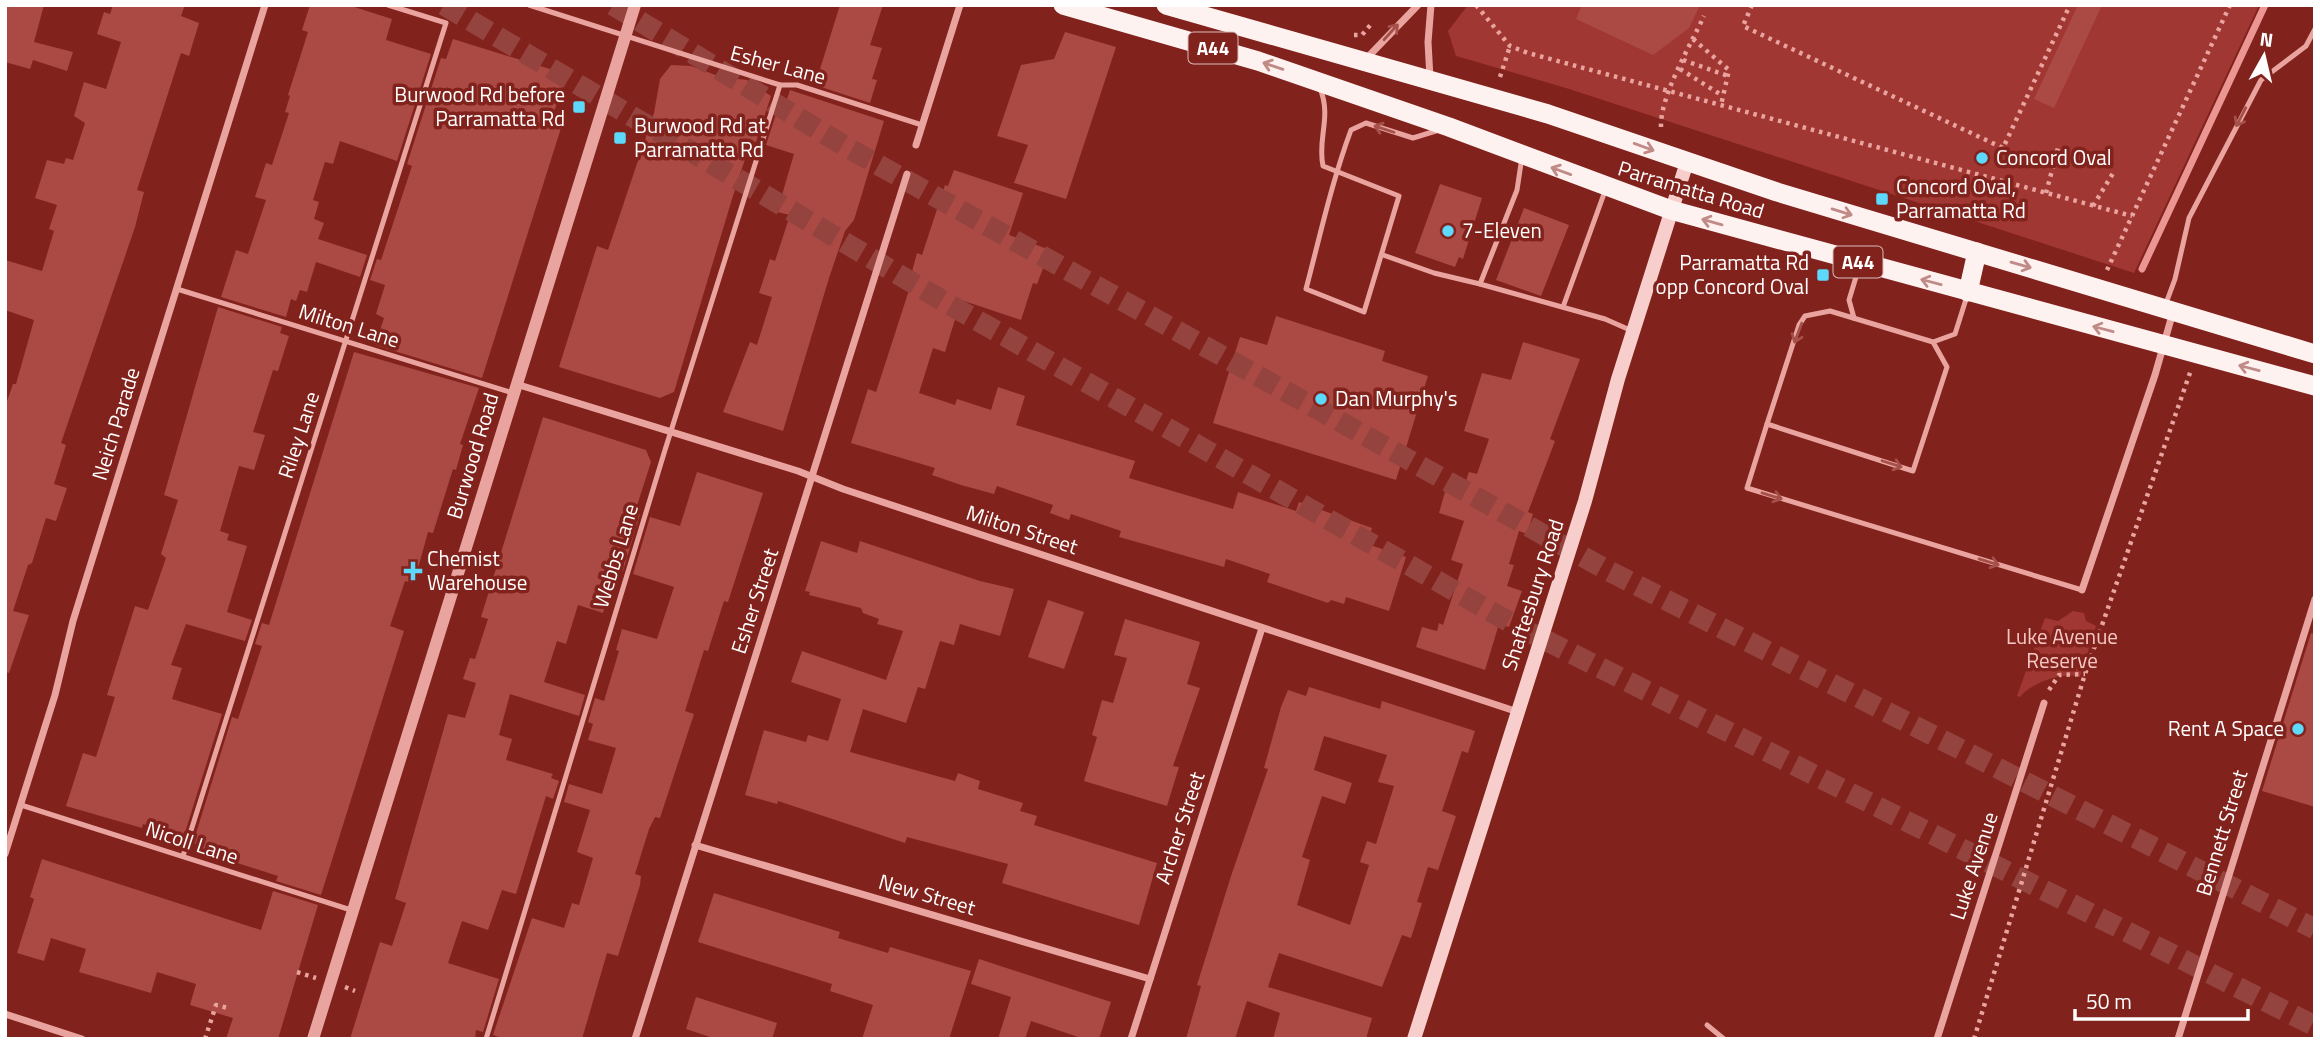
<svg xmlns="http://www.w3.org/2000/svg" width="2320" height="1044" viewBox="0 0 2320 1044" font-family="'Titillium Web',sans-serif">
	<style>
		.green { fill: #a13732 }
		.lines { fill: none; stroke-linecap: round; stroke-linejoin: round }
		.stream { stroke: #ec9693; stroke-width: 7 }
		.building { fill: #ab4a44; fill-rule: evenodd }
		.motorway-tunnel { stroke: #94433e; stroke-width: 21; stroke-dasharray: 21 10; stroke-linecap: butt }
		.path { stroke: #eaa4a0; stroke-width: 4.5; stroke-dasharray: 3.5 5; stroke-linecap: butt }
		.service { stroke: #eaa4a0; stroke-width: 5 }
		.minor { stroke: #eaa4a0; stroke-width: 7 }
		.tertiary { stroke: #eaa4a0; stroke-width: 12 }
		.secondary { stroke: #f7cecb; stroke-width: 14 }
		.trunk { stroke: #fef2f1; stroke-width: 19 }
		.oneway { stroke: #a6504a }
		.oneway2 { stroke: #c08a86 }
		.poi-dot { fill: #5dd9fb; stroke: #81221c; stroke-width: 2.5 }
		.labels { text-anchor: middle; stroke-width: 7; stroke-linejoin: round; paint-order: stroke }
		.shield { fill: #81221c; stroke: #d9bdbb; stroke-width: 2 }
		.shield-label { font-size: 19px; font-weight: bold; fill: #fff }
		.street-label { font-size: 21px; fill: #fff; stroke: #81221c }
		.poi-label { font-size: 21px; fill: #fff; stroke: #81221c; text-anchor: start }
		.park-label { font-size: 21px; fill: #f7c7c4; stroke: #81221c }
	</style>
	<rect width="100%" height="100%" fill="#81221c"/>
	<g class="green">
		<path d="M 1468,5 L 2259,5 L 2134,273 L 1566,88 L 1456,56 L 1448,31 Z"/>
		<path d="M 2073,611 L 2084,613 L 2086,621 L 2096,626 L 2080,677 C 2063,671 2031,683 2020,697 L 2017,696 L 2045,618 L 2058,621 Z"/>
	</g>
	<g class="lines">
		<path class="stream" d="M 2142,269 L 2265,5"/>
	</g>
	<g class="building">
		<path d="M 5,5 L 44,5 L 34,42 L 73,52 L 67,71 L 33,60 L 30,69 L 5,62 Z"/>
		<path d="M 113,5 L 185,5 L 181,16 L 199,23 L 189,56 L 181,53 L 137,190 L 144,192 L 135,227 L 61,443 L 66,445 L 54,484 L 67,488 L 56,521 L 46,518 L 32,563 L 28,565 L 13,611 L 29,615 L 9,673 L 5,672 L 5,407 L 13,384 L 16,384 L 34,320 L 5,310 L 5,260 L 42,271 L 54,231 L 49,229 L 57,205 L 35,198 L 47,160 L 64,164 L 66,158 L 73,160 L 85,123 L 74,116 L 84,82 L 106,89 L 121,42 L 97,34 L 104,12 L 110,14 Z"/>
		<path d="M 310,5 L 348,5 L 392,19 L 386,40 L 431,54 L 397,161 L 340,141 L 333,164 L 325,162 L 313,200 L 319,202 L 314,219 L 324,223 L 318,239 L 367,255 L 360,277 L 316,262 L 307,292 L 300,290 L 296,301 L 291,299 L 286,317 L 221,297 L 236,250 L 248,254 L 266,200 L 255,197 L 266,163 L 272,165 L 289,113 L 285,112 L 290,96 L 288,95 L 308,32 L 302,30 Z"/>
		<path d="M 840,5 L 883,5 L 870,45 L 882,48 L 872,79 L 877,80 L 870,103 L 815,85 Z"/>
		<path d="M 1582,5 L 1700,5 L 1689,28 L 1653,55 L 1576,19 Z"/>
		<path d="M 2078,5 L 2102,5 L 2054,108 L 2034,99 Z"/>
		<path d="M 1065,32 L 1116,47 L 1066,199 L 1014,183 L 1028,145 L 997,136 L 1021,65 L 1054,59 Z"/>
		<path d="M 453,39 L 566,74 L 550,125 L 561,128 L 482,378 L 375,345 L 384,318 L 376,314 L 385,285 L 370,280 L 377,259 L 381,260 L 412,166 L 407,164 L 441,58 L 446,59 Z"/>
		<path d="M 671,65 L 691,66 L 721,77 L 747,80 L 771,96 L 756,142 L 751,141 L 732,199 L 674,392 L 660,398 L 559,367 L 597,246 L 608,250 L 654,113 L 660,79 Z"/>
		<path d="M 790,90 L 884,121 L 854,220 L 845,231 L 829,278 L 783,431 L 723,412 L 750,342 L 757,345 L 772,297 L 759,293 L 770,259 L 775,261 L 790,215 L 777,212 L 794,154 L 766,145 L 780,102 L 785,105 Z"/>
		<path d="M 954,170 L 1023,193 L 1009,235 L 1050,250 L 1037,284 L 1033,283 L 1021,320 L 961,300 L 945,352 L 933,348 L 919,393 L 955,405 L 957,399 L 991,410 L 998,387 L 1025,396 L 1016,425 L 1135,461 L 1129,478 L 1233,509 L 1238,492 L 1296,511 L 1299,502 L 1372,528 L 1367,544 L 1406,557 L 1389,611 L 1346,597 L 1344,604 L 1331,600 L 1328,603 L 1267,582 L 1270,574 L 1226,559 L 1224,567 L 1144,544 L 1119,537 L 1121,531 L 1071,514 L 1069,520 L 1050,513 L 1053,505 L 997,486 L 994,494 L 961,485 L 932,475 L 935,468 L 851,443 L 868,389 L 876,392 L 911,284 L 909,283 L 917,253 L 922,255 L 945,185 L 948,186 Z"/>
		<path d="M 1440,184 L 1482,198 L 1463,259 L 1459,257 L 1455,267 L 1415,253 Z"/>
		<path d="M 1524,208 L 1569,225 L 1541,296 L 1496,280 Z"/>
		<path d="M 218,307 L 282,327 L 280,333 L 289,336 L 278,371 L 273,370 L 253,432 L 265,435 L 254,470 L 239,466 L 220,531 L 229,534 L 227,540 L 247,546 L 227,612 L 252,620 L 245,641 L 186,624 L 171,665 L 182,668 L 172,699 L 222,714 L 183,839 L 143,824 L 142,828 L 66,806 L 83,753 L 96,757 L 115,697 L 107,695 L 135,606 L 148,610 L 166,558 L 161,554 L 178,500 L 164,495 Z"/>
		<path d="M 1276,316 L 1385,351 L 1382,361 L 1428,376 L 1396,480 L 1213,423 L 1240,337 L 1267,345 Z"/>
		<path d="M 1523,342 L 1580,359 L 1550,439 L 1555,441 L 1528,512 L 1533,514 L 1527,534 L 1519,531 L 1509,564 L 1514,565 L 1507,586 L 1522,591 L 1509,627 L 1499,624 L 1485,670 L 1416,647 L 1422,627 L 1437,631 L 1439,623 L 1443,625 L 1463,564 L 1451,560 L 1464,521 L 1439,513 L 1445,492 L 1457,495 L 1458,491 L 1462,492 L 1469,472 L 1477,474 L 1489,439 L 1464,431 L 1482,373 L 1511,380 Z"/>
		<path d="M 354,352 L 479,388 L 460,444 L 463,445 L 456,470 L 453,469 L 433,533 L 428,532 L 417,572 L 412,583 L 405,581 L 390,626 L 404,631 L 321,895 L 276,881 L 278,876 L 197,850 L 198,845 L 193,843 L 232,717 L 238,719 L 262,646 L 255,644 L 262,623 L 269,625 Z"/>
		<path d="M 543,417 L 646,450 L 651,462 L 635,512 L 640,514 L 623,571 L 617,569 L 603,613 L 578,605 L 566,644 L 557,641 L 544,682 L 585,695 L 579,716 L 510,694 L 499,735 L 512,739 L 506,760 L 553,774 L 551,778 L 559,781 L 553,799 L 546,796 L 516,894 L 502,890 L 488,930 L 462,921 L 448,963 L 499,979 L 483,1032 L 476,1030 L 475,1039 L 350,1039 L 380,942 L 392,946 L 406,903 L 395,899 L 448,714 L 465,718 L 476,683 L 463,679 L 470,658 L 475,659 L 488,619 L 481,617 Z"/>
		<path d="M 697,472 L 763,493 L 728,602 L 724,601 L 708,651 L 704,650 L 685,711 L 694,714 L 660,818 L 655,817 L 649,829 L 635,874 L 641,876 L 640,885 L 618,956 L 607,953 L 582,1039 L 505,1039 L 493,1035 L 532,918 L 564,928 L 572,903 L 579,905 L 593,858 L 577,852 L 590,810 L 564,802 L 569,784 L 602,794 L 616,748 L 588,740 L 593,724 L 588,722 L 595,698 L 604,701 L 619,651 L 616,650 L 622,629 L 657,639 L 674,587 L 633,574 L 650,517 L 680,526 Z"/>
		<path d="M 821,541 L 857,553 L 860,541 L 980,581 L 1014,589 L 1000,636 L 960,624 L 954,645 L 940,641 L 925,689 L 918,687 L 906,723 L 863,709 L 850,752 L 955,781 L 958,773 L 980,781 L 978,789 L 1023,803 L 1020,811 L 1037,816 L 1034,825 L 1157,863 L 1139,925 L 1002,883 L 1008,864 L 907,837 L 905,843 L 778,801 L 777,804 L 745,795 L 764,730 L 806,742 L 808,735 L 828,741 L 841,699 L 791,682 L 802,651 L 886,680 L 903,631 L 877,624 L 879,619 L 863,613 L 861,608 L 809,595 L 810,592 L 805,591 Z"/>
		<path d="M 1048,600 L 1084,612 L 1064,669 L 1028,657 Z"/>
		<path d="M 1125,619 L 1200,642 L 1187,684 L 1200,688 L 1173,766 L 1179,767 L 1167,806 L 1084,781 L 1097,737 L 1092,735 L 1102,700 L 1113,703 L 1127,658 L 1114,655 Z"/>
		<path d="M 2311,633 L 2315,634 L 2315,807 L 2262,791 Z"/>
		<path d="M 1309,687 L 1380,709 L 1382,701 L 1475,731 L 1468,753 L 1462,751 L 1442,811 L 1456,816 L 1438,870 L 1428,867 L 1417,902 L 1422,903 L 1411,938 L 1402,935 L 1382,987 L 1279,953 L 1268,987 L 1372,1018 L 1366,1039 L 1273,1039 L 1280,1013 L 1247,1001 L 1235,1039 L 1186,1039 L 1201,986 L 1197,985 L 1231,876 L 1268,769 L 1264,768 L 1281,707 L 1288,690 L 1306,696 ZM 1324,736 L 1387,755 L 1378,782 L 1394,786 L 1376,844 L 1367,841 L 1360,862 L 1369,865 L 1350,925 L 1297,905 L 1310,860 L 1302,857 L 1322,796 L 1345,804 L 1352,783 L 1314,770 Z"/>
		<path d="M 42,859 L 261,930 L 273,891 L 318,905 L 278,1039 L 226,1039 L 233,1018 L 190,1005 L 196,984 L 157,972 L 151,993 L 79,972 L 86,949 L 51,938 L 44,961 L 17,953 L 34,899 L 30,897 Z"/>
		<path d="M 714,893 L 840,932 L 838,938 L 888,953 L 890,947 L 971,971 L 949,1039 L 862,1039 L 873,1005 L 830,991 L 832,984 L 698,942 Z"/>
		<path d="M 979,959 L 1111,1002 L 1099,1039 L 1084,1039 L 1031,1021 L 1025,1039 L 998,1039 L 1011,997 L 971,984 Z"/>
		<path d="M 696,997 L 777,1023 L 772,1039 L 716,1039 L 686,1029 Z"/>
	</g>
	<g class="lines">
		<g class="motorway-tunnel">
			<path d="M 444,5 L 950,305 L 1513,624 L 2315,1026"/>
			<path d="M 613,5 L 848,148 L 1607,570 L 2315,929"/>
		</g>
		<g class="path">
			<path d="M 1476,5 L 1510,46 L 1528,53 L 2132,216"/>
			<path d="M 1752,5 L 1743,26 L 2003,148 L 2070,5"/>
			<path d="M 1354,35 L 1362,35 L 1372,23"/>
			<path d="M 1693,39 L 1729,70 L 1721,105"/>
			<path d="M 1683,60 L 1728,76"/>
			<path d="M 1680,69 L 1723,96"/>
			<path d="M 1500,77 L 1510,46"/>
			<path d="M 1661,127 C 1660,96 1690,46 1704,16"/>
			<path d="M 2046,193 L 2059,144"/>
			<path d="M 2093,206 L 2115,170"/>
			<path d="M 2107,270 L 2230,5"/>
			<path d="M 2049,690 L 2059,675 L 2085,674"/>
			<path d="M 297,972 L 316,978"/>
			<path d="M 345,987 L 355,991"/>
			<path d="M 205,1039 L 216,1005 L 228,1008"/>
			<path d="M 1974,1039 L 2085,674 L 2191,370"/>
		</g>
		<g class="service">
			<path d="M 529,5 L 780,85 L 797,85 L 922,125"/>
			<path d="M 1320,88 C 1332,118 1317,138 1323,166 L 1399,196 L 1364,312 L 1306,289 C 1320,236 1332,181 1351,130 L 1366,123 L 1413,138 L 1439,130"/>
			<path d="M 1522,157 L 1517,190 L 1480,284 L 1605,319 L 1630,330"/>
			<path d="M 1383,255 L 1434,273 L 1480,284"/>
			<path d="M 177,289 L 513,393"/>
			<path d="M 2165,306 L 2175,279 L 2189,218 L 2261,80 L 2306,46 L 2315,29"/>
			<path d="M 1563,307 L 1605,191"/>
			<path d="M 1854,318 L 1849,300 L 1859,267"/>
			<path d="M 1933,342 L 1947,367 L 1913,471 L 1767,424 L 1799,325 L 1805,316 L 1830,311 L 1933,342 L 1955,334 L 1967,296"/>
			<path d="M 1767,424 L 1747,488 L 2082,590"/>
			<path d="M 21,805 L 351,910"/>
			<path d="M 183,856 L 446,23 L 388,5"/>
			<path d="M 1707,1025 L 1724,1039"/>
			<path d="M 486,1039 L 665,450 L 780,85"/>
		</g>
		<g class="minor">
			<path d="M 1365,60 L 1418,5"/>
			<path d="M 1430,78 L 1428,42 L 1431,5"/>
			<path d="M 916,145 L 960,5"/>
			<path d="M 516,384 L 798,471 L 843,489 L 1518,712"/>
			<path d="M 2082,590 L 2155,375 L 2173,312"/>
			<path d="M 695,845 L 1150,979"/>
			<path d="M 5,854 L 55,695 L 73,621 L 265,5"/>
			<path d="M 5,1014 L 82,1039"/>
			<path d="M 635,1039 L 907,174"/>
			<path d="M 1131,1039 L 1262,628"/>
			<path d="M 1937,1039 L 2044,703"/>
			<path d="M 2178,1039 L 2315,599"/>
		</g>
		<path class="tertiary" d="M 313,1039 L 635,5"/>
		<path class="secondary" d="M 1414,1039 L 1585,501 L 1618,379 L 1687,162"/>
		<g class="trunk">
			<path d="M 1063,5 L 1258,61 L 1449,127 L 1671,210 L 2315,386"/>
			<path d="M 1166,5 L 1548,114 L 1777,192 L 2315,354"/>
			<path d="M 1968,292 L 1977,252"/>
		</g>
	</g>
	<defs><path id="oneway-shaft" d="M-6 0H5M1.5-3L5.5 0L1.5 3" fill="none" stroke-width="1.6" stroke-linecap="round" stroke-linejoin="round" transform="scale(1.75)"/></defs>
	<g class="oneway">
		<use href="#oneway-shaft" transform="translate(1391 32) rotate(-48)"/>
		<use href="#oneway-shaft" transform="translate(2241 117) rotate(117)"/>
		<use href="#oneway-shaft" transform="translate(1384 129) rotate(-162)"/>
		<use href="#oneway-shaft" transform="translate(1798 333) rotate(111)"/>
		<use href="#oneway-shaft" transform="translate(1892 464) rotate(18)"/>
		<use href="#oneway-shaft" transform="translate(1772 496) rotate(17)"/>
		<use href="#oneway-shaft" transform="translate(1989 562) rotate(17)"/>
	</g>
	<g class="oneway2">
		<use href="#oneway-shaft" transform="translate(1273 66) rotate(-161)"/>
		<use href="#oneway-shaft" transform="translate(1644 147) rotate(20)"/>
		<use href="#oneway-shaft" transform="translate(1561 171) rotate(-160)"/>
		<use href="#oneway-shaft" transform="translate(1842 212) rotate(17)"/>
		<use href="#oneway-shaft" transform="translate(1712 222) rotate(-164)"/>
		<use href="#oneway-shaft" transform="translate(2021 265) rotate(16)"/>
		<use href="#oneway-shaft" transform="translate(1931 282) rotate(-165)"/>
		<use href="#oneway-shaft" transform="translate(2103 329) rotate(-165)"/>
		<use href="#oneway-shaft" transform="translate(2249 368) rotate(-165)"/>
	</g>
	<g class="poi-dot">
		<rect x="572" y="100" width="14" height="14" rx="3.5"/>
		<rect x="613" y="131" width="14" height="14" rx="3.5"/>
		<circle cx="1982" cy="158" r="7"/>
		<rect x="1875" y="192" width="14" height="14" rx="3.5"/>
		<circle cx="1448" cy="231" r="7"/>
		<rect x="1816" y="268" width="14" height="14" rx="3.5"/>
		<circle cx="1321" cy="399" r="7"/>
		<path d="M409.5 560.5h7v7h7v7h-7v7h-7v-7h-7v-7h7z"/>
		<circle cx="2298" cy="729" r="7"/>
	</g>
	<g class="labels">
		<g class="shield">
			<rect x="1188.5" y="32.5" width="49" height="31" rx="5"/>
			<rect x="1833.5" y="246.5" width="49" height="31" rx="5"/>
		</g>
		<g class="shield-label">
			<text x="1213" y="55">A44</text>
			<text x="1858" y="269">A44</text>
		</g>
		<g class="street-label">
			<text transform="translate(778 65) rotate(15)" y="7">Esher Lane</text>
			<text transform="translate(1691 190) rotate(17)" y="7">Parramatta Road</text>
			<text transform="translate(349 326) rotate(17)" y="7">Milton Lane</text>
			<text transform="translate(116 424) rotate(-73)" y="7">Neich Parade</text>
			<text transform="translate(299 435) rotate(-72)" y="7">Riley Lane</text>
			<text transform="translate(473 456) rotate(-73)" y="7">Burwood Road</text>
			<text transform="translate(1022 530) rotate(18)" y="7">Milton Street</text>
			<text transform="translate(616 556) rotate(-73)" y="7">Webbs Lane</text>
			<text transform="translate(1533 595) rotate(-72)" y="7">Shaftesbury Road</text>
			<text transform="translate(755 601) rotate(-72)" y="7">Esher Street</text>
			<text transform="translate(1180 828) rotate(-72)" y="7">Archer Street</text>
			<text transform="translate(2222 833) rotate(-73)" y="7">Bennett Street</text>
			<text transform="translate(192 843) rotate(18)" y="7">Nicoll Lane</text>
			<text transform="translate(1974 866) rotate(-72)" y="7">Luke Avenue</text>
			<text transform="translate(927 895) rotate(16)" y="7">New Street</text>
		</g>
		<g class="poi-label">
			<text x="565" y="102" text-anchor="end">Burwood Rd before<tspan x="565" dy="24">Parramatta Rd</tspan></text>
			<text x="634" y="133">Burwood Rd at<tspan x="634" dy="24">Parramatta Rd</tspan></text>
			<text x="1996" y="165">Concord Oval</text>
			<text x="1896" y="194">Concord Oval,<tspan x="1896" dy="24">Parramatta Rd</tspan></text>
			<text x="1462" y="238">7-Eleven</text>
			<text x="1809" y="270" text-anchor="end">Parramatta Rd<tspan x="1809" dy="24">opp Concord Oval</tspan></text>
			<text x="1335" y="406">Dan Murphy's</text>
			<text x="427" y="566">Chemist<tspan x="427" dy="24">Warehouse</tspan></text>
			<text x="2284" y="736" text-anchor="end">Rent A Space</text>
		</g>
		<g class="park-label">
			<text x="2062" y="644">Luke Avenue<tspan x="2062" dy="24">Reserve</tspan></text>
		</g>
	</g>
	<rect width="2320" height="1044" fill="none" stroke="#ffffff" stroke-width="14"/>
	<g transform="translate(2264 56) rotate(8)" stroke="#81221c" stroke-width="5" paint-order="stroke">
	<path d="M0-5L12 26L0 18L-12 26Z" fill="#ffffff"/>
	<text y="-10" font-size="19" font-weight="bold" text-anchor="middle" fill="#ffffff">N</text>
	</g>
	<path d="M2075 1009v10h173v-10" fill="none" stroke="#ffffff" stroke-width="3.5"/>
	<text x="2086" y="1009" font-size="21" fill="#ffffff" stroke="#81221c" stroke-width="5" paint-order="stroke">50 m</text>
</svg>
